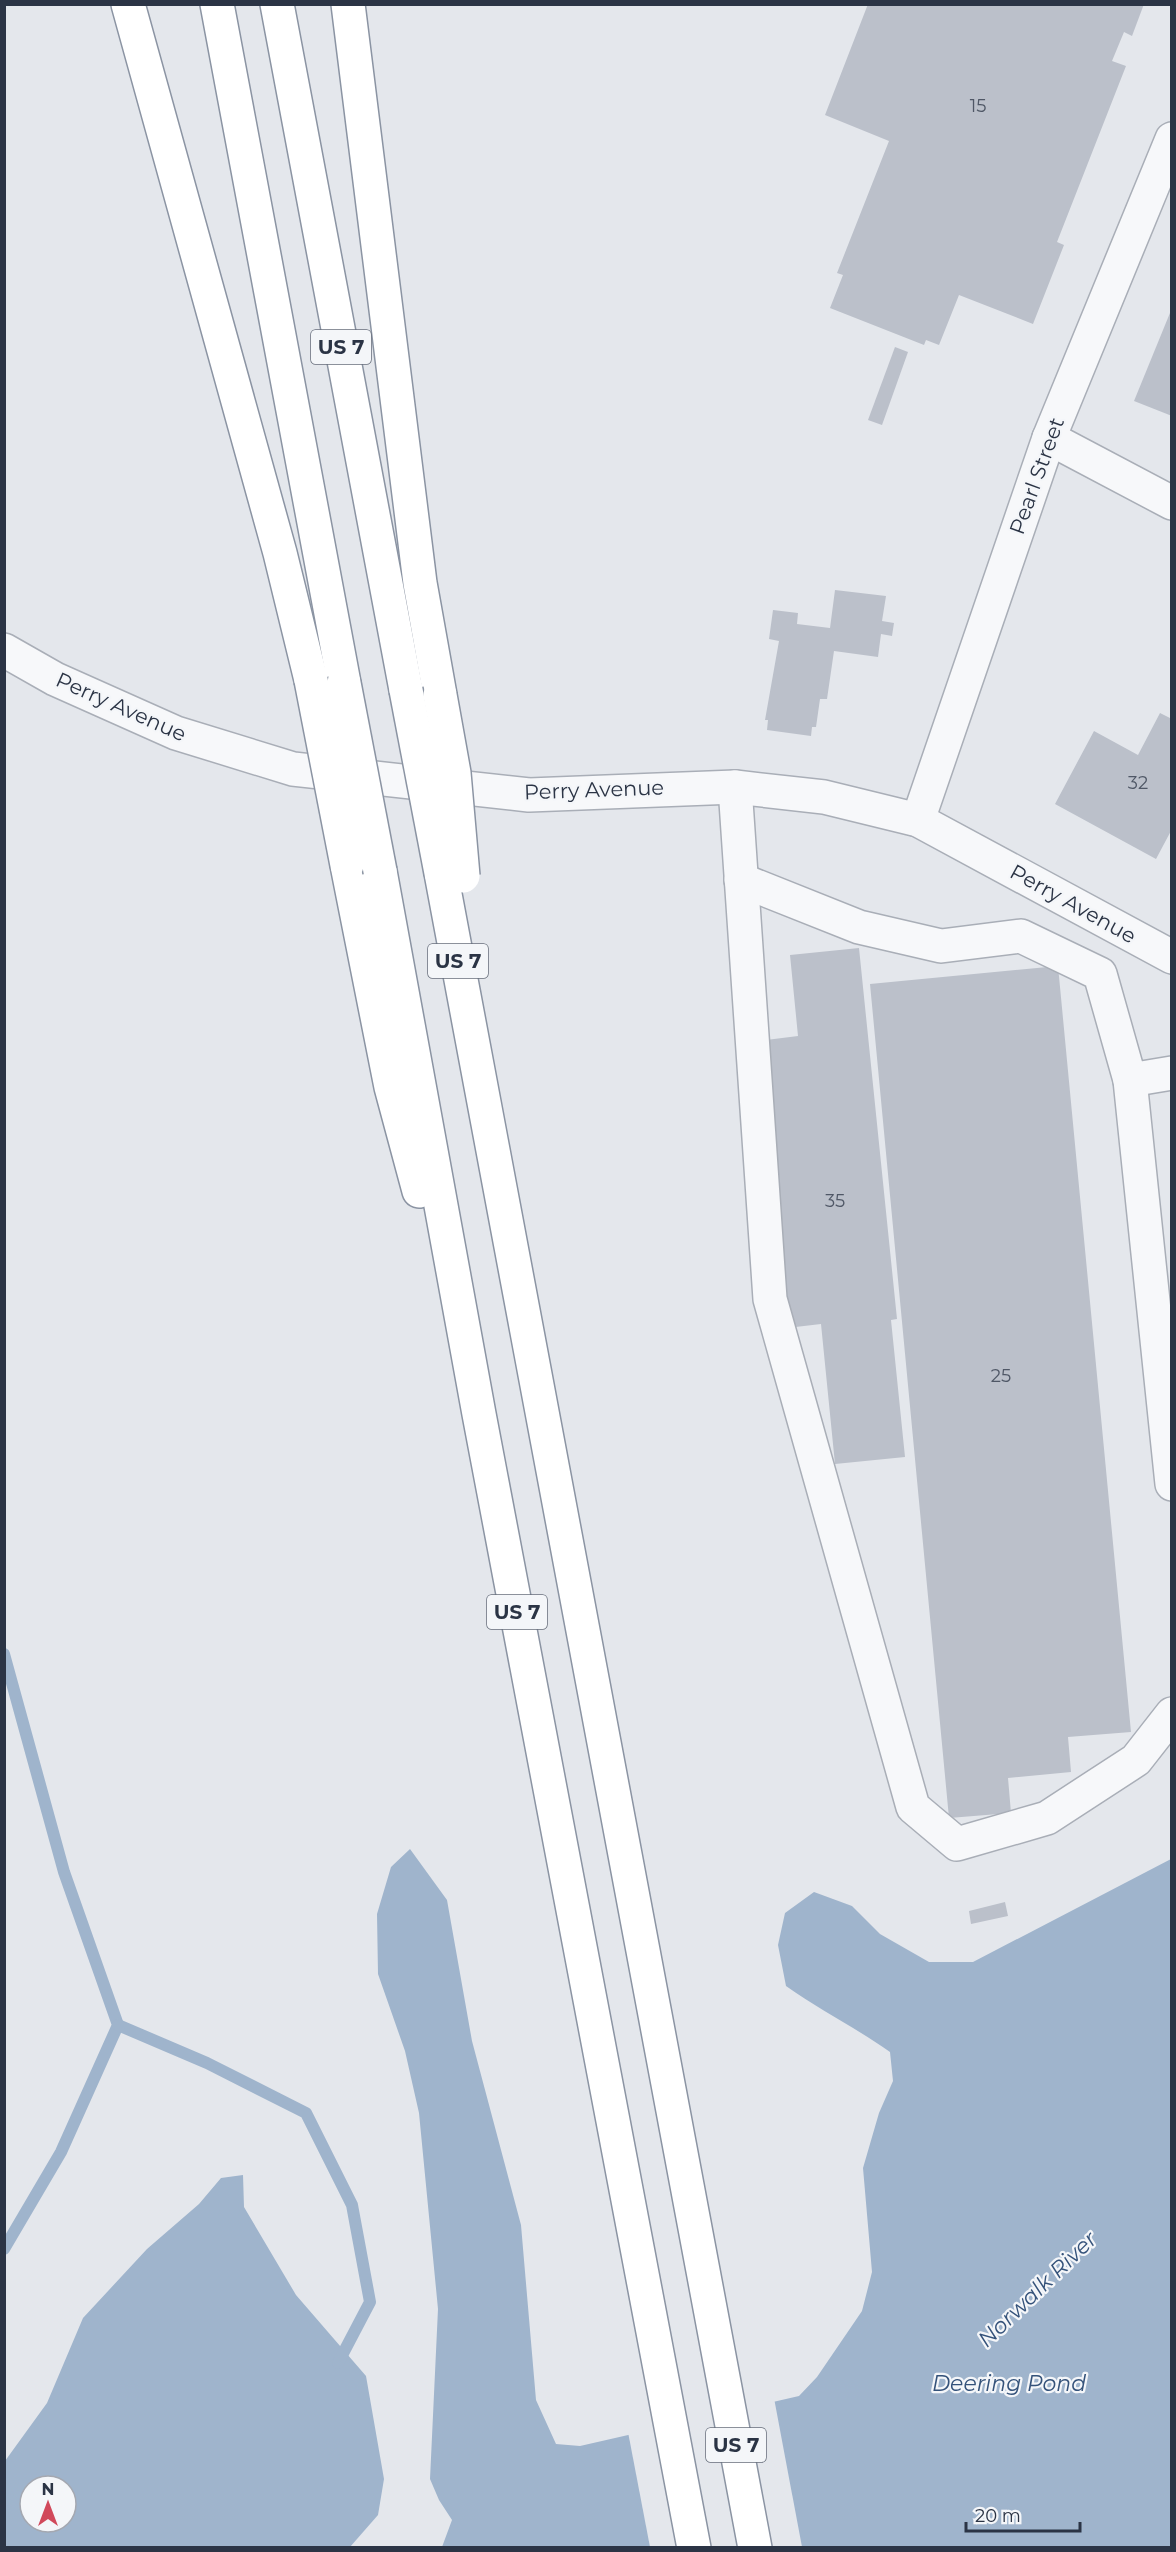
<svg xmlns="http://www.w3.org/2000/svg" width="1176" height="2552" viewBox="0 0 1176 2552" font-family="Montserrat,sans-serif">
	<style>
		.water { fill: #9fb4cc; fill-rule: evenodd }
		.pier { fill: #e4e7ec }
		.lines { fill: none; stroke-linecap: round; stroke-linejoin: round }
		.stream { stroke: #9fb4cc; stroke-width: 12 }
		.building { fill: #bbc0ca }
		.minor-casing { stroke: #a9aeb7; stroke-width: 36 }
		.highway-casing { stroke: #8b94a3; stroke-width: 36 }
		.minor { stroke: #f7f8fa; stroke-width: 33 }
		.highway { stroke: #fff; stroke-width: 33 }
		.highway-bridge-casing { stroke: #8b94a3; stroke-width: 36; stroke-linecap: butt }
		.highway-bridge { stroke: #fff; stroke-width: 33 }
		.labels { text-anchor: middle; stroke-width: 4.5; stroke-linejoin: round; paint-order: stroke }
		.number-label { font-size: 18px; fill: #4f5766 }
		.shield { fill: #f4f6f9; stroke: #676e7b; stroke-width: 1.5 }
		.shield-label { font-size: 20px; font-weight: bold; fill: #2b3445 }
		.street-label { font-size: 21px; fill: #2b3445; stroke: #f4f6f9 }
		.water-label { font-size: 22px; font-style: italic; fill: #34527a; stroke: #f4f6f9 }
	</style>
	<rect width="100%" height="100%" fill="#e4e7ec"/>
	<g class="water">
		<path d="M 410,1849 L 447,1900 L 472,2041 L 521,2225 L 536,2400 L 556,2444 L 580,2446 L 799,2396 L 817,2377 L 862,2311 L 872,2272 L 863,2168 L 879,2113 L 893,2081 L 890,2052 C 856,2028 820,2010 786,1986 L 778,1945 L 785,1913 L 814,1892 L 852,1906 L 880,1934 L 929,1962 L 973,1962 L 1171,1859 L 1171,2547 L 442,2547 L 452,2520 L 439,2500 L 430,2479 L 438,2309 L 419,2113 L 405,2051 L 378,1974 L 377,1914 L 391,1867 Z"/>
		<path d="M 243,2175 L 244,2207 L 296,2295 L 366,2376 L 384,2479 L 378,2515 L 350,2547 L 5,2547 L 5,2461 L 47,2403 L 83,2318 L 147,2249 L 199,2204 L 221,2178 ZM 30,2486 L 66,2486 L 66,2522 L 30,2522 Z"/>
	</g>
	<path class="pier" d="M 774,2398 L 802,2547 L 650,2547 L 628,2432 Z"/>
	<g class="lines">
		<g class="stream">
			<path d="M 4,1654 L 64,1872 L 118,2025 L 61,2152 L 4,2249"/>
			<path d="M 118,2025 L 207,2063 L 306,2113 L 352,2205 L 370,2302 L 338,2363"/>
		</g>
	</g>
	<g class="building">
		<path d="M 868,4 L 1144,4 L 1132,36 L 1124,32 L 1112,61 L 1126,66 L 1057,242 L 1064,245 L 1033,324 L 959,295 L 939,345 L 926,340 L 924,345 L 830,308 L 843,275 L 837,273 L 889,141 L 825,115 Z"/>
		<path d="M 1172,308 L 1172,416 L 1134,401 Z"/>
		<path d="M 895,347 L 908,352 L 882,425 L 868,420 Z"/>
		<path d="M 835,590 L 886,596 L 882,621 L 894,623 L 892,636 L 881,634 L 878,657 L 834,651 L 827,699 L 820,699 L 816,727 L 812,727 L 811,736 L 767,730 L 768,720 L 765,720 L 779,641 L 769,639 L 773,610 L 798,613 L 797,624 L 830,628 Z"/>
		<path d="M 1160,713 L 1172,719 L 1172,829 L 1156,859 L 1055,804 L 1094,731 L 1138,755 Z"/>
		<path d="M 859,948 L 897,1319 L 891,1320 L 905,1457 L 835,1464 L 821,1324 L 787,1328 L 758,1041 L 798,1036 L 790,955 Z"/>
		<path d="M 1058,966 L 1131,1732 L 1068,1737 L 1071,1772 L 1008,1778 L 1011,1813 L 949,1818 L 870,984 Z"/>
		<path d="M 1005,1902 L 1008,1916 L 971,1924 L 969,1911 Z"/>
	</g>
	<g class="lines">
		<defs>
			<g id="minor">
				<path d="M 1049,438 L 1172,503"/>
				<path d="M 4,650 L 55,679 L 176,733 L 293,769 L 529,795 L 735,787 L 824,797 L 918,820 L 1172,957"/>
				<path d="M 735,787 L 770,1299 L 913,1807 L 957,1844 L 1047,1818 L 1136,1760 L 1172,1714"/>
				<path d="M 918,820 L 1049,438 L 1172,139"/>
				<path d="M 741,880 L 859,927 L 941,946 L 1021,936 L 1100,974 L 1130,1080"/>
				<path d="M 1172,1073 L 1130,1080 L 1172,1484"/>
			</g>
			<g id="highway">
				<path d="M 128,4 L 280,553 L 311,680"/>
				<path d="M 217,4 L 344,683"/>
				<path d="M 277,4 L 406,690"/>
				<path d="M 348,4 L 420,583 L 440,695"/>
				<path d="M 347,865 L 391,1087 L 419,1191"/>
				<path d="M 380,871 L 479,1414 L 694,2548"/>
				<path d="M 441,873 L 755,2548"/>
			</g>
		</defs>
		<use href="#minor" class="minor-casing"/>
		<use href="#highway" class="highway-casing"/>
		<use href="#minor" class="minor"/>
		<use href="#highway" class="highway"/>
		<defs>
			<g id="highway-bridge">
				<path d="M 311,680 L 347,865"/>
				<path d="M 344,683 L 380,871"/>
				<path d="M 406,690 L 441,873"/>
				<path d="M 440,695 L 454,773 L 463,876"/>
			</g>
		</defs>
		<use href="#highway-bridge" class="highway-bridge-casing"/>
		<use href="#highway-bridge" class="highway-bridge"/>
	</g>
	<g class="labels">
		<g class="number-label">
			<text x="978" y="112">15</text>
			<text x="1138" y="789">32</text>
			<text x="835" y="1207">35</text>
			<text x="1001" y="1382">25</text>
		</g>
		<g class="shield">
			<rect x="311" y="330" width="60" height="34" rx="4.5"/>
			<rect x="428" y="944" width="60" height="34" rx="4.5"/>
			<rect x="487" y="1595" width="60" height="34" rx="4.5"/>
			<rect x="706" y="2428" width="60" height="34" rx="4.5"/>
		</g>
		<g class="shield-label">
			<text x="341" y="354">US 7</text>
			<text x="458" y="968">US 7</text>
			<text x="517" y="1619">US 7</text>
			<text x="736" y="2452">US 7</text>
		</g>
		<g class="street-label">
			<text transform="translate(1037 476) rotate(-70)" y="7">Pearl Street</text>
			<text transform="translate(121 707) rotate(24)" y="7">Perry Avenue</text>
			<text transform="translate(594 790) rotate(-2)" y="7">Perry Avenue</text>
			<text transform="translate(1073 904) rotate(29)" y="7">Perry Avenue</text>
		</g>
		<g class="water-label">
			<text transform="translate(1037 2289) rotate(-44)" y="8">Norwalk River</text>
			<text x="1009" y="2391">Deering Pond</text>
		</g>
	</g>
	<rect width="1176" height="2552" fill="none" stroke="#2b3445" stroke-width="12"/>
	<g transform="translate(48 2504)"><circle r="28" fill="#f4f6f9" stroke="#a4a8b1" stroke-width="1.5"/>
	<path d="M0-4.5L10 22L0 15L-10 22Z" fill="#d1495b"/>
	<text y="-9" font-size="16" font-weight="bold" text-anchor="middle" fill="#2b3445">N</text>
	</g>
	<path d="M966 2522v9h114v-9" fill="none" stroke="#2b3445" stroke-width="3"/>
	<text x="975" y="2522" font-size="18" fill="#2b3445" stroke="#f4f6f9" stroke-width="4.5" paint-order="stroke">20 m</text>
</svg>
